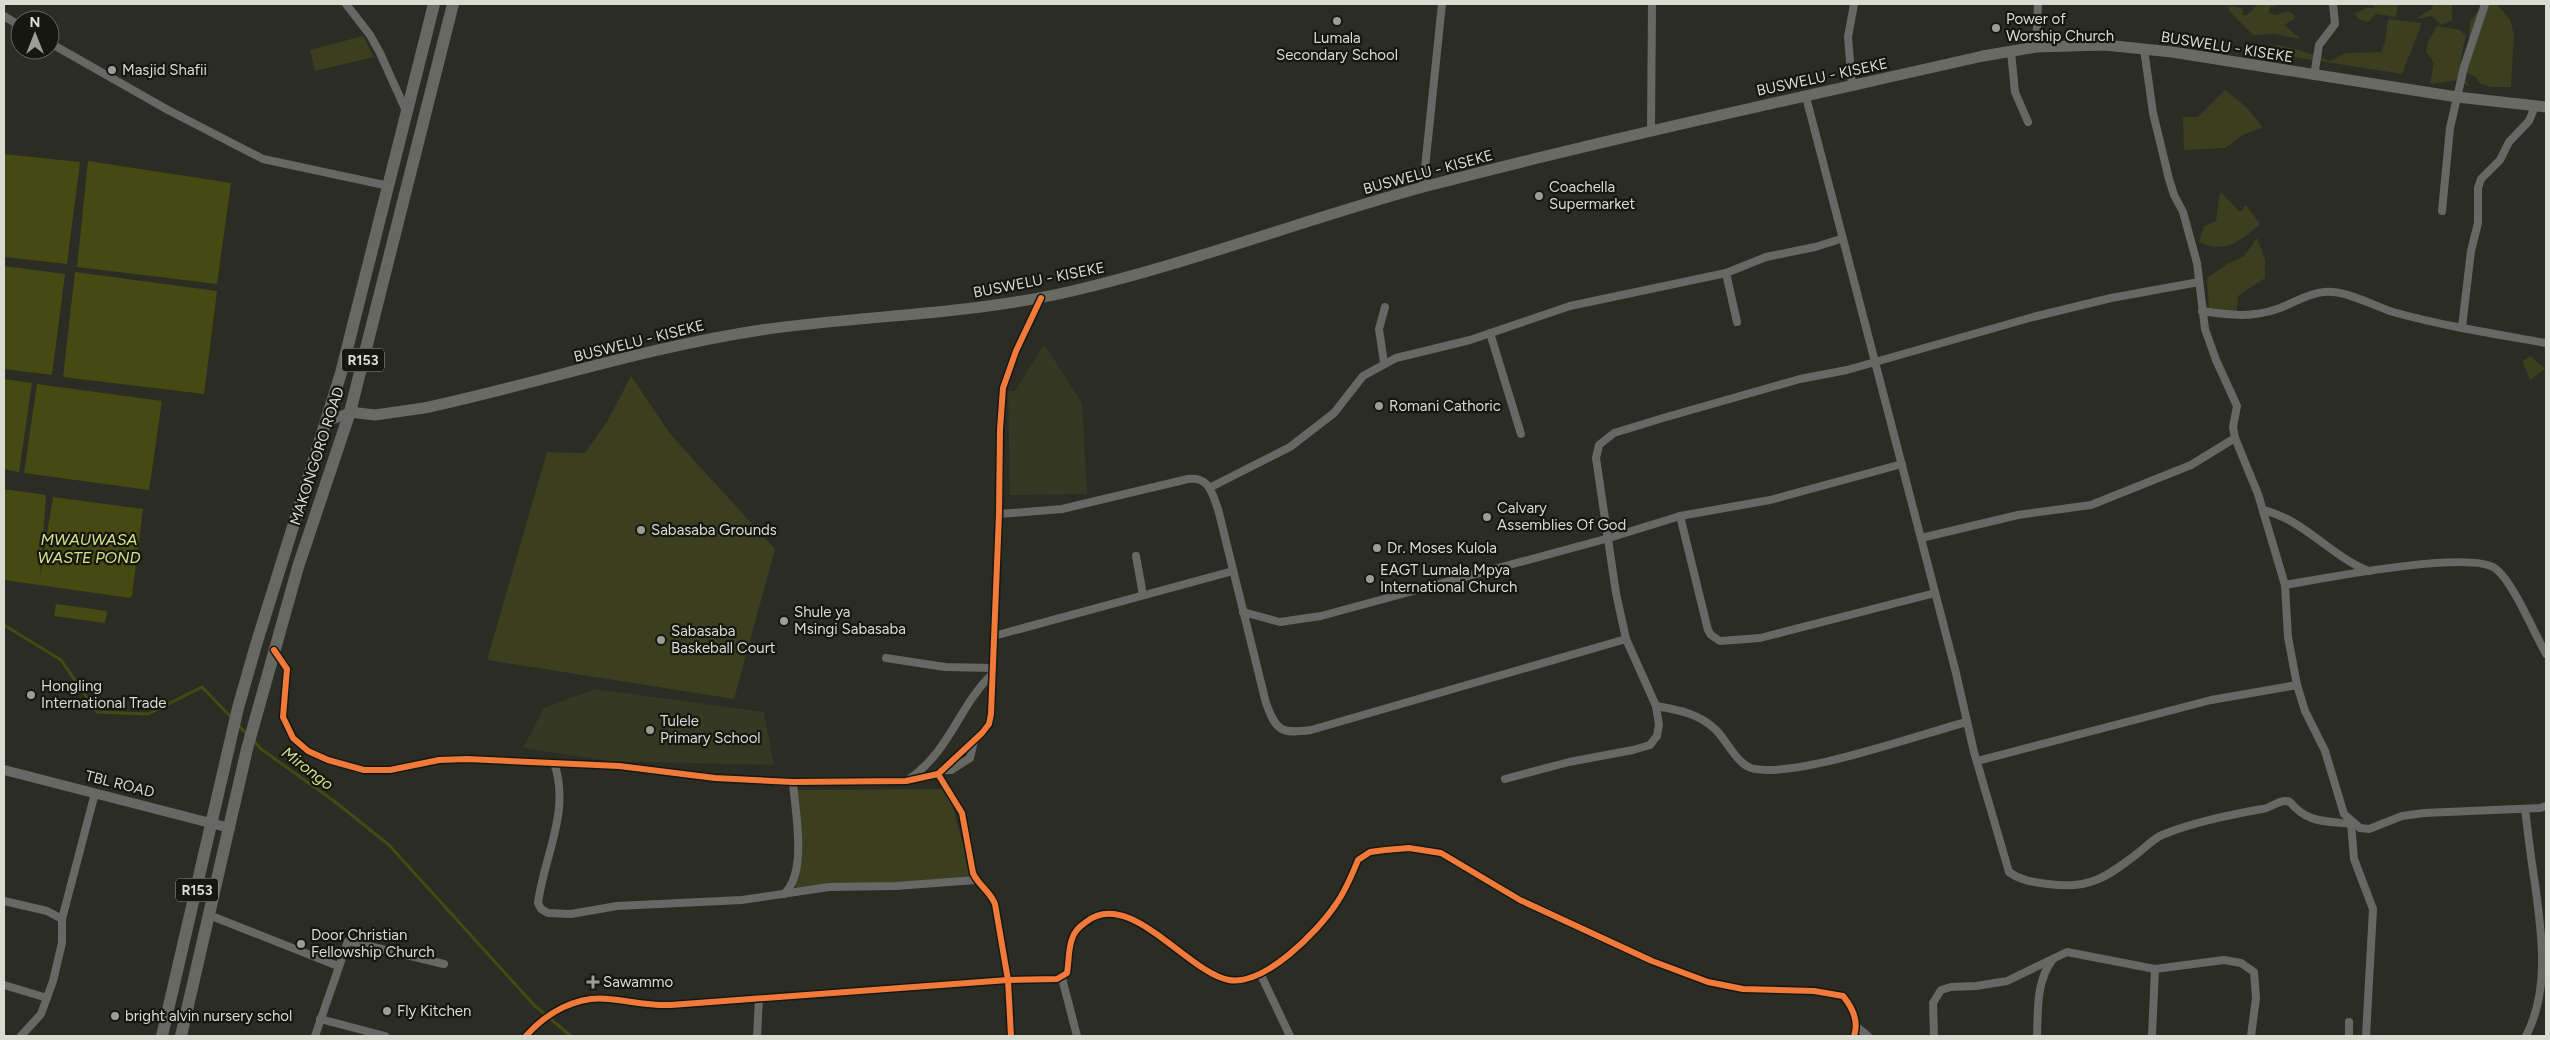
<svg xmlns="http://www.w3.org/2000/svg" width="2550" height="1040" viewBox="0 0 2550 1040" font-family="Figtree,sans-serif">
	<style>
		.built { fill: #353823 }
		.green { fill: #3b3f1f }
		.water { fill: #444a11 }
		.lines { fill: none; stroke-linecap: round; stroke-linejoin: round }
		.stream { stroke: #444a11; stroke-width: 3 }
		.minor { stroke: #676865; stroke-width: 8 }
		.tertiary { stroke: #676865; stroke-width: 10 }
		.secondary { stroke: #6a6a65; stroke-width: 11 }
		.primary { stroke: #676863; stroke-width: 12 }
		.cycleway-casing { stroke: #161710; stroke-width: 9 }
		.cycleway { stroke: #f17a3a; stroke-width: 6 }
		.poi-dot { fill: #9c9e94; stroke: #161710; stroke-width: 2 }
		.labels { text-anchor: middle; stroke-width: 4.5; stroke-linejoin: round; paint-order: stroke }
		.shield { fill: #161710; stroke: #9ea197; stroke-width: 1 }
		.shield-label { font-size: 14px; font-weight: bold; fill: #d9dcd1 }
		.poi-label { font-size: 15px; fill: #d9dcd1; stroke: #161710; text-anchor: start }
		.street-label { font-size: 15px; fill: #d9dcd1; stroke: #161710 }
		.water-label { font-size: 16px; font-style: italic; fill: #d3e189; stroke: #161710 }
	</style>
	<rect width="100%" height="100%" fill="#2b2c24"/>
	<g class="built">
		<path d="M 1044,344 L 1082,403 L 1087,494 L 1010,495 L 1008,391 L 1015,391 Z"/>
		<path d="M 595,689 L 764,712 L 774,765 L 609,761 L 523,748 L 544,708 Z"/>
	</g>
	<g class="green">
		<path d="M 2258,4 L 2282,4 L 2270,7 L 2269,13 L 2277,15 L 2288,11 L 2294,15 L 2294,19 L 2284,25 L 2301,39 L 2274,34 L 2253,35 L 2229,11 L 2229,6 L 2242,8 L 2243,15 L 2247,15 Z"/>
		<path d="M 2372,4 L 2398,4 L 2396,17 L 2376,14 L 2368,22 L 2359,19 L 2355,14 L 2366,8 L 2375,8 Z"/>
		<path d="M 2433,4 L 2452,4 L 2452,21 L 2441,25 L 2432,16 L 2415,19 L 2432,9 Z"/>
		<path d="M 2484,4 L 2496,4 L 2510,19 L 2514,36 L 2511,87 L 2491,87 L 2479,83 L 2476,77 L 2467,73 L 2470,21 Z"/>
		<path d="M 2388,19 L 2422,23 L 2402,74 L 2263,52 L 2277,45 L 2302,51 L 2330,61 L 2346,53 L 2381,52 L 2385,42 Z"/>
		<path d="M 2437,26 L 2460,30 L 2466,36 C 2461,57 2456,69 2470,87 L 2457,80 L 2430,84 L 2434,63 L 2426,51 L 2427,44 Z"/>
		<path d="M 363,36 L 374,57 L 315,71 L 310,50 Z"/>
		<path d="M 2225,90 L 2245,106 L 2263,127 L 2243,135 L 2225,148 L 2184,150 L 2183,117 L 2198,117 Z"/>
		<path d="M 2220,191 L 2240,212 L 2246,205 L 2260,224 C 2241,241 2223,255 2199,242 L 2204,226 L 2216,221 Z"/>
		<path d="M 2257,238 L 2265,259 L 2265,278 L 2238,296 L 2237,311 L 2221,314 L 2209,309 L 2207,278 L 2227,264 L 2244,256 Z"/>
		<path d="M 2531,356 L 2545,369 L 2530,380 L 2522,361 Z"/>
		<path d="M 631,376 L 671,435 L 775,549 L 734,699 L 487,660 L 547,452 L 585,453 L 608,420 Z"/>
		<path d="M 948,789 L 973,881 L 796,888 L 792,790 Z"/>
	</g>
	<g class="water">
		<path d="M 4,154 L 80,162 L 67,264 L 4,257 Z"/>
		<path d="M 88,161 L 231,183 L 217,284 L 77,267 Z"/>
		<path d="M 4,266 L 65,274 L 52,375 L 4,369 Z"/>
		<path d="M 75,272 L 217,291 L 204,394 L 63,377 Z"/>
		<path d="M 4,379 L 32,383 L 19,472 L 4,469 Z"/>
		<path d="M 37,384 L 162,401 L 149,490 L 24,473 Z"/>
		<path d="M 4,489 L 46,495 L 40,577 L 53,497 L 143,509 L 132,596 L 130,598 L 4,580 Z"/>
		<path d="M 56,604 L 107,611 L 105,623 L 54,616 Z"/>
	</g>
	<g class="lines">
		<g class="stream">
			<path d="M 4,625 L 61,660 L 97,712 L 148,714 L 202,687 L 231,717"/>
			<path d="M 237,724 L 247,734"/>
			<path d="M 253,740 L 261,749 L 334,801 L 389,845 L 535,1006 L 571,1036"/>
		</g>
		<g class="minor">
			<path d="M 346,4 L 370,35 L 380,53 L 407,113"/>
			<path d="M 4,16 L 20,26"/>
			<path d="M 50,43 L 168,110 L 263,159 L 389,186"/>
			<path d="M 2036,47 L 2038,4"/>
			<path d="M 2144,49 L 2153,113 L 2169,179 L 2174,195 L 2183,212 L 2197,263 L 2205,329 L 2216,360 L 2237,406 L 2233,427 L 2235,438 L 2258,494 L 2285,585 L 2288,637 L 2297,685 L 2305,711 L 2325,751 L 2344,814 L 2360,828 L 2369,829 L 2402,816 L 2424,813 L 2540,808 L 2546,806"/>
			<path d="M 2011,52 L 2015,92 L 2028,122"/>
			<path d="M 2314,76 L 2319,45 L 2335,24 L 2333,4"/>
			<path d="M 1852,86 L 1848,37 L 1854,4"/>
			<path d="M 1806,97 L 1955,669 L 1974,752 L 2009,872 C 2021,881 2034,882 2048,884 C 2089,890 2107,877 2138,853 C 2146,847 2153,839 2162,835 C 2194,822 2229,815 2262,809 C 2273,808 2279,798 2290,802 C 2307,823 2325,821 2351,824"/>
			<path d="M 1651,130 L 1652,4"/>
			<path d="M 1423,187 L 1442,4"/>
			<path d="M 2442,211 L 2450,128 L 2464,67 L 2485,4"/>
			<path d="M 1726,273 L 1737,322"/>
			<path d="M 2202,311 C 2228,315 2252,318 2277,309 C 2292,304 2308,293 2324,292 C 2347,290 2371,305 2393,312 C 2443,326 2495,334 2546,343"/>
			<path d="M 2462,327 L 2471,251 L 2478,223 L 2478,188 L 2481,179 L 2500,160 L 2509,142 L 2529,121 L 2535,106"/>
			<path d="M 1490,333 L 1521,434"/>
			<path d="M 1384,363 L 1379,329 L 1385,307"/>
			<path d="M 1211,487 L 1290,447 L 1334,413 L 1363,376 L 1396,358 L 1470,340 L 1570,306 L 1726,273 L 1766,257 L 1815,247 L 1841,239"/>
			<path d="M 2263,510 C 2305,520 2330,556 2369,571"/>
			<path d="M 999,514 L 1062,509 L 1188,479 C 1209,476 1212,493 1218,509 L 1266,703 C 1276,731 1281,734 1311,730 L 1626,639"/>
			<path d="M 1680,516 L 1708,630 L 1711,635 L 1720,641 L 1760,638 L 1935,593"/>
			<path d="M 1921,538 L 2018,515 L 2091,505 L 2191,465 L 2235,438"/>
			<path d="M 1136,556 L 1143,595"/>
			<path d="M 2285,585 C 2321,579 2471,549 2496,569 C 2513,582 2534,633 2546,654"/>
			<path d="M 1243,612 L 1280,622 L 1321,616 L 1609,538 L 1680,516 L 1770,500 L 1902,464"/>
			<path d="M 994,636 L 1233,571"/>
			<path d="M 274,650 L 287,669 L 283,717 L 293,738 L 308,751 L 328,760 L 364,770 L 390,770 L 439,760 L 467,759 L 619,766 L 715,778 L 793,782 L 906,781 L 938,774 L 982,733 L 989,724 L 991,714 L 999,514 L 1000,429 L 1003,388 L 1016,351 L 1041,298"/>
			<path d="M 886,658 L 945,667 L 992,668"/>
			<path d="M 1656,706 C 1678,710 1698,713 1715,729 C 1726,739 1736,763 1751,768 C 1793,780 1920,734 1967,722"/>
			<path d="M 1977,761 L 2211,700 L 2297,685"/>
			<path d="M 554,763 C 571,811 544,856 538,903 L 541,909 L 548,913 L 571,914 L 617,906 L 742,900 L 829,887 L 896,886 L 976,880"/>
			<path d="M 942,770 L 951,770 L 970,758 L 974,741"/>
			<path d="M 938,774 L 962,813 L 973,873 C 978,885 990,891 995,904 L 1008,980 L 1011,1036"/>
			<path d="M 1505,779 L 1569,762 L 1633,750 L 1650,745 L 1657,736 L 1659,725 L 1656,706 L 1626,639 L 1616,593 L 1596,458 L 1599,445 L 1614,433 L 1663,418 L 1800,379 L 1847,370 L 2033,317 L 2111,298 L 2199,282"/>
			<path d="M 908,780 C 950,751 958,708 991,675"/>
			<path d="M 2525,809 C 2528,834 2531,859 2535,884 C 2542,935 2550,990 2526,1036"/>
			<path d="M 2351,822 L 2354,859 L 2373,909 L 2366,1036"/>
			<path d="M 784,894 C 808,872 795,812 793,782"/>
			<path d="M 4,901 L 47,911 L 62,919"/>
			<path d="M 209,915 L 338,966"/>
			<path d="M 1260,973 L 1290,1036"/>
			<path d="M 1062,978 L 1077,1036"/>
			<path d="M 4,985 L 47,998"/>
			<path d="M 320,1019 L 385,1036"/>
			<path d="M 2349,1022 L 2349,1036"/>
			<path d="M 1856,1026 L 1868,1036"/>
			<path d="M 21,1036 L 41,1014 L 53,981 L 62,943 L 62,919 L 95,793"/>
			<path d="M 315,1036 L 348,941 L 444,964"/>
			<path d="M 526,1036 C 546,1013 577,995 609,999 C 630,1001 649,1006 671,1005 L 1008,980 L 1057,979 L 1067,973 C 1069,962 1068,950 1072,939 C 1074,932 1080,926 1086,922 C 1129,887 1188,973 1229,980 C 1265,986 1318,931 1336,904 C 1346,890 1352,875 1358,860 L 1370,852 L 1385,850 L 1409,848 L 1441,853 L 1520,900 L 1652,961 L 1708,982 L 1743,989 L 1814,991 L 1843,996 C 1853,1008 1859,1021 1854,1036"/>
			<path d="M 757,1036 L 759,998"/>
			<path d="M 1934,1036 L 1933,1003 L 1941,990 L 1951,987 L 1976,986 L 2007,981 L 2067,952 L 2155,969 L 2224,960 L 2241,963 L 2254,972 L 2256,998 L 2251,1036"/>
			<path d="M 2037,1036 C 2038,1010 2036,981 2053,959"/>
			<path d="M 2152,1036 L 2155,969"/>
		</g>
		<g class="tertiary">
			<path d="M 327,422 L 350,412"/>
			<path d="M 4,770 L 230,828"/>
		</g>
		<path class="secondary" d="M 350,412 L 375,415 L 424,408 C 536,384 647,347 761,330 C 864,315 970,315 1072,291 C 1192,263 1308,218 1427,186 C 1611,138 1798,98 1983,56 L 2036,47 L 2105,45 L 2172,52 L 2457,97 L 2546,107"/>
		<g class="primary">
			<path d="M 162,1036 L 238,708 L 256,645 L 341,373 L 434,4"/>
			<path d="M 181,1036 L 247,749 L 298,567 L 350,412 L 453,4"/>
		</g>
		<defs>
			<g id="cycleway">
				<path d="M 274,650 L 287,669 L 283,717 L 293,738 L 308,751 L 328,760 L 364,770 L 390,770 L 439,760 L 467,759 L 619,766 L 715,778 L 793,782 L 906,781 L 938,774 L 982,733 L 989,724 L 991,714 L 999,514 L 1000,429 L 1003,388 L 1016,351 L 1041,298"/>
				<path d="M 938,774 L 962,813 L 973,873 C 978,885 990,891 995,904 L 1008,980 L 1011,1036"/>
				<path d="M 526,1036 C 546,1013 577,995 609,999 C 630,1001 649,1006 671,1005 L 1008,980 L 1057,979 L 1067,973 C 1069,962 1068,950 1072,939 C 1074,932 1080,926 1086,922 C 1129,887 1188,973 1229,980 C 1265,986 1318,931 1336,904 C 1346,890 1352,875 1358,860 L 1370,852 L 1385,850 L 1409,848 L 1441,853 L 1520,900 L 1652,961 L 1708,982 L 1743,989 L 1814,991 L 1843,996 C 1853,1008 1859,1021 1854,1036"/>
			</g>
		</defs>
		<use href="#cycleway" class="cycleway-casing"/>
		<use href="#cycleway" class="cycleway"/>
	</g>
	<g class="poi-dot">
		<circle cx="1337" cy="21" r="5"/>
		<circle cx="1996" cy="28" r="5"/>
		<circle cx="112" cy="70" r="5"/>
		<circle cx="1539" cy="196" r="5"/>
		<circle cx="1379" cy="406" r="5"/>
		<circle cx="1487" cy="517" r="5"/>
		<circle cx="641" cy="530" r="5"/>
		<circle cx="1377" cy="548" r="5"/>
		<circle cx="1370" cy="579" r="5"/>
		<circle cx="784" cy="621" r="5"/>
		<circle cx="661" cy="640" r="5"/>
		<circle cx="31" cy="695" r="5"/>
		<circle cx="650" cy="730" r="5"/>
		<circle cx="301" cy="944" r="5"/>
		<path d="M590.5 974.5h5v5h5v5h-5v5h-5v-5h-5v-5h5z"/>
		<circle cx="387" cy="1011" r="5"/>
		<circle cx="115" cy="1016" r="5"/>
	</g>
	<g class="labels">
		<g class="shield">
			<rect x="342" y="348.5" width="42" height="23" rx="4"/>
			<rect x="176" y="878.5" width="42" height="23" rx="4"/>
		</g>
		<g class="shield-label">
			<text x="363" y="365">R153</text>
			<text x="197" y="895">R153</text>
		</g>
		<g class="poi-label">
			<text x="2006" y="24">Power of<tspan x="2006" dy="17">Worship Church</tspan></text>
			<text x="1337" y="43" text-anchor="middle">Lumala<tspan x="1337" dy="17">Secondary School</tspan></text>
			<text x="122" y="75">Masjid Shafii</text>
			<text x="1549" y="192">Coachella<tspan x="1549" dy="17">Supermarket</tspan></text>
			<text x="1389" y="411">Romani Cathoric</text>
			<text x="1497" y="513">Calvary<tspan x="1497" dy="17">Assemblies Of God</tspan></text>
			<text x="651" y="535">Sabasaba Grounds</text>
			<text x="1387" y="553">Dr. Moses Kulola</text>
			<text x="1380" y="575">EAGT Lumala Mpya<tspan x="1380" dy="17">International Church</tspan></text>
			<text x="794" y="617">Shule ya<tspan x="794" dy="17">Msingi Sabasaba</tspan></text>
			<text x="671" y="636">Sabasaba<tspan x="671" dy="17">Baskeball Court</tspan></text>
			<text x="41" y="691">Hongling<tspan x="41" dy="17">International Trade</tspan></text>
			<text x="660" y="726">Tulele<tspan x="660" dy="17">Primary School</tspan></text>
			<text x="311" y="940">Door Christian<tspan x="311" dy="17">Fellowship Church</tspan></text>
			<text x="603" y="987">Sawammo</text>
			<text x="397" y="1016">Fly Kitchen</text>
			<text x="125" y="1021">bright alvin nursery schol</text>
		</g>
		<g class="street-label">
			<text transform="translate(2227 47) rotate(9)" y="5">BUSWELU - KISEKE</text>
			<text transform="translate(1822 77) rotate(-12)" y="5">BUSWELU - KISEKE</text>
			<text transform="translate(1428 172) rotate(-15)" y="5">BUSWELU - KISEKE</text>
			<text transform="translate(1039 280) rotate(-11)" y="5">BUSWELU - KISEKE</text>
			<text transform="translate(639 341) rotate(-14)" y="5">BUSWELU - KISEKE</text>
			<text transform="translate(317 456) rotate(-72)" y="5">MAKONGORO ROAD</text>
			<text transform="translate(120 784) rotate(14)" y="5">TBL ROAD</text>
		</g>
		<g class="water-label">
			<text x="89" y="545">MWAUWASA<tspan x="89" dy="18">WASTE POND</tspan></text>
			<text transform="translate(308 768) rotate(37)" y="6">Mirongo</text>
		</g>
	</g>
	<rect width="2550" height="1040" fill="none" stroke="#d9dcd1" stroke-width="10"/>
	<g transform="translate(35 35)"><circle r="24" fill="#161710" stroke="#64665d"/>
	<path d="M0-4L9 19L0 12L-9 19Z" fill="#9c9e94"/>
	<text y="-8" font-size="14" font-weight="bold" text-anchor="middle" fill="#d9dcd1">N</text>
	</g>
</svg>
